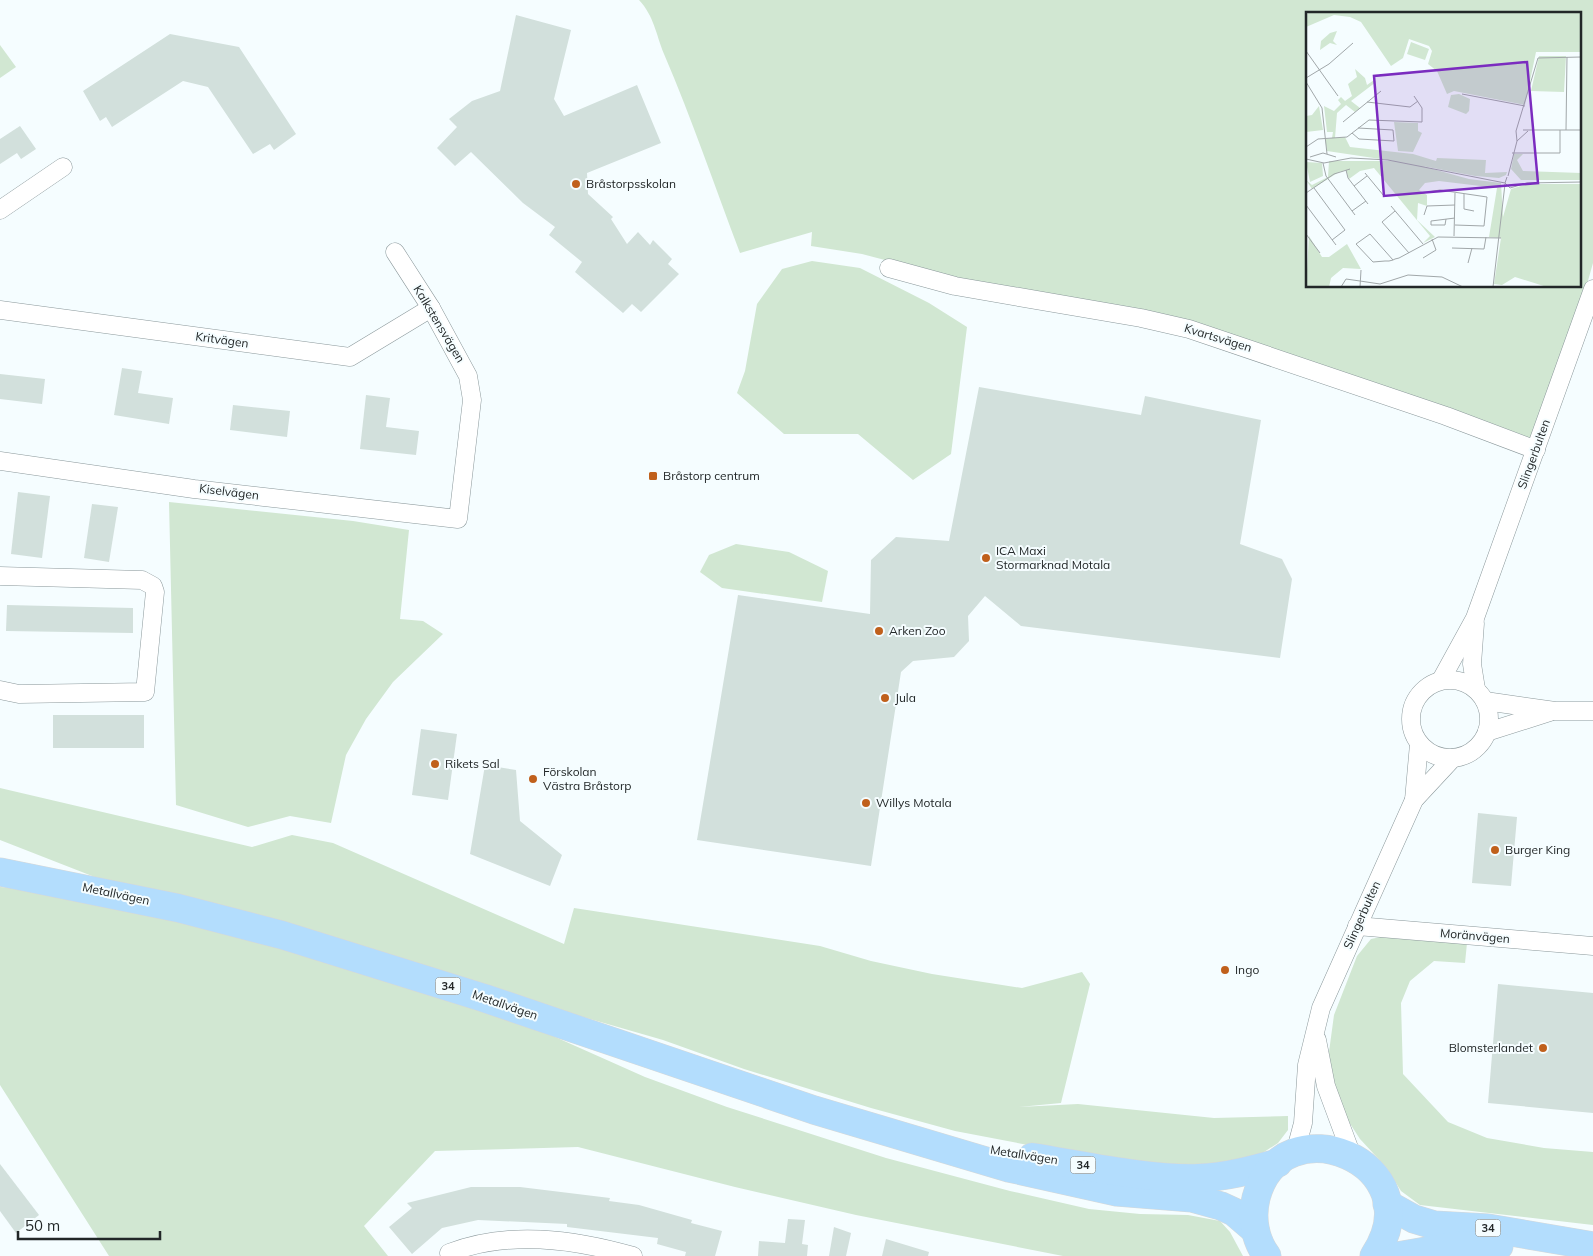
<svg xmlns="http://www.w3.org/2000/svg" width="1593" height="1256" viewBox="0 0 1593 1256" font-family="Mulish,sans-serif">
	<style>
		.green { fill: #d1e7d2; fill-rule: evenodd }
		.building { fill: #d2e0dc }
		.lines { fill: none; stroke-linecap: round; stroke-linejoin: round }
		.street-casing { stroke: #8b989b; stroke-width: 19 }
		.primary-casing { stroke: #d7d8d8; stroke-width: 29 }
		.street { stroke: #fff; stroke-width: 18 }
		.primary { stroke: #b3ddfd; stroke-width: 28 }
		.poi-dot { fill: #c0601c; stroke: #f5fdff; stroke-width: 2 }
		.labels { text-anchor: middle; stroke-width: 4; stroke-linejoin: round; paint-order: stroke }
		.shield { fill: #f5fdff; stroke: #616768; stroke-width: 1 }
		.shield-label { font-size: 11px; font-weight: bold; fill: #222728 }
		.poi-label { font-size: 12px; fill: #222728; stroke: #f5fdff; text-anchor: start }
		.street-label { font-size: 12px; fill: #222728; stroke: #f5fdff }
		.inset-road { fill: none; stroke: #a1a7a9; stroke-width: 1 }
		.view { fill: #7b2cbf; fill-opacity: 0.15; stroke: #7b2cbf; stroke-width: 2.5 }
		.inset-edge { fill: none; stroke: #222728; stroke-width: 2.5 }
	</style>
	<rect width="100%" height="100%" fill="#f5fdff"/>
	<g class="green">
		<path d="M 639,0 L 1593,0 L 1593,263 L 1574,330 L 1531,445 L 1177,322 L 957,279 L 862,254 L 811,246 L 812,232 L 740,253 C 715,187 692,119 664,54 C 656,34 654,16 639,0 ZM 1307,14 L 1579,14 L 1579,286 L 1307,286 Z"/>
		<path d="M 0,45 L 16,67 L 0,78 Z"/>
		<path d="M 812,261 L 860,268 L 929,303 L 967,327 L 951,454 L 913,480 L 858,434 L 784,434 L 737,393 L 745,371 L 757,304 L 782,269 Z"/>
		<path d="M 169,502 L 353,521 L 409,530 L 400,619 L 423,621 L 443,634 L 393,682 L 366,719 L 346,755 L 331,823 L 290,816 L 248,827 L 176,805 Z"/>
		<path d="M 736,544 L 789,552 L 828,571 L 822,602 L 722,588 L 700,572 L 709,555 Z"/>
		<path d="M 0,788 L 252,847 L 292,835 L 333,843 L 564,944 L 574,908 L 820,946 L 871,961 L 932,974 L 1022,988 L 1082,972 L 1090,984 L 1061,1103 L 1019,1107 L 1078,1104 L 1214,1118 L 1288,1116 L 1288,1130 L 1278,1143 L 1264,1152 L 1240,1162 L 1194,1169 L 1054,1150 L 955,1131 L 871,1108 L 744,1069 L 663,1040 L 375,957 L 645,1077 L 727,1107 L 886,1158 L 1010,1191 L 1089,1209 L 1140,1214 L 1188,1215 L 1220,1221 L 1230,1232 L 1243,1256 L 1063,1256 L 856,1215 L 735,1187 L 578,1147 L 435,1151 L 364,1226 L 388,1256 L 109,1256 L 0,1085 L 0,887 L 151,899 L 0,840 Z"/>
		<path d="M 1390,935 L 1467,943 L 1465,963 L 1434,961 L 1410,981 L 1401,1003 L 1403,1074 L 1448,1122 L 1487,1138 L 1544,1148 L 1593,1152 L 1593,1225 L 1420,1205 L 1401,1191 L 1386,1167 L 1360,1139 L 1347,1119 L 1332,1083 L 1329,1052 L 1334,1015 L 1357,956 L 1371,939 Z"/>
	</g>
	<g class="building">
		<path d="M 516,15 L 571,30 L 554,99 L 564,116 L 637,85 L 661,143 L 587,173 L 588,194 L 613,217 L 611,219 L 627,244 L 638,232 L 650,245 L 653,240 L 672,259 L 668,264 L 679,274 L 641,312 L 632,304 L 623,313 L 575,272 L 582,262 L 549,235 L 555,227 L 523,203 L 471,152 L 455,166 L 437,148 L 457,127 L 449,119 L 472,101 L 500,91 Z"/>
		<path d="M 170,34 L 239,47 L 296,134 L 274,150 L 270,144 L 253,154 L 208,87 L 183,81 L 112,127 L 106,117 L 100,121 L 83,91 Z"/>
		<path d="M 20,126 L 36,149 L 21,159 L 17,153 L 0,164 L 0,139 Z"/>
		<path d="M 122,368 L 142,371 L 138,393 L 173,398 L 169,424 L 114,415 Z"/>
		<path d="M 0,374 L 45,379 L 42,404 L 0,399 Z"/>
		<path d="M 979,387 L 1141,415 L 1145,396 L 1261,420 L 1240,544 L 1282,559 L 1292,579 L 1280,658 L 1021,626 L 985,596 L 968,616 L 969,641 L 954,657 L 913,661 L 901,672 L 871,866 L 697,840 L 738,595 L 870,614 L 871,560 L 896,537 L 949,541 Z"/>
		<path d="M 366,395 L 390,398 L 386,427 L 419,431 L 416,455 L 360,449 Z"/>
		<path d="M 233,405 L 290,411 L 287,437 L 230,430 Z"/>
		<path d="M 18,492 L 50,496 L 42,558 L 11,554 Z"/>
		<path d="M 92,504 L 118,507 L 109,562 L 84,558 Z"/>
		<path d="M 7,605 L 133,608 L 133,633 L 6,631 Z"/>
		<rect x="53" y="715" width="91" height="33"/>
		<path d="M 421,729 L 457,734 L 448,800 L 412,795 Z"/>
		<path d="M 485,765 L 516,770 L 520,821 L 562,855 L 550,886 L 470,854 Z"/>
		<path d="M 1478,813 L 1517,817 L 1511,886 L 1472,883 Z"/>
		<path d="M 1498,984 L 1593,993 L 1593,1113 L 1488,1103 Z"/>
		<path d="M 0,1164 L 39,1215 L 16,1233 L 0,1211 Z"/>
		<path d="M 471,1187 L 520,1187 L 610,1198 L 609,1201 L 639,1205 L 692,1220 L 691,1223 L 722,1231 L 715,1256 L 685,1256 L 686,1252 L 657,1244 L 658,1238 L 567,1227 L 567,1224 L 478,1220 L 442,1228 L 412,1254 L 389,1227 L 412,1208 L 407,1203 Z"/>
		<path d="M 788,1219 L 805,1220 L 802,1244 L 808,1245 L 807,1256 L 758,1256 L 759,1241 L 785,1243 Z"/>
		<path d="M 834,1227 L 851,1233 L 846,1256 L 829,1256 Z"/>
		<path d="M 886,1239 L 929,1252 L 928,1256 L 882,1256 Z"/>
	</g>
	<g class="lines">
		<defs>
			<g id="street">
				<path d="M 0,210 L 63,167"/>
				<path d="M 889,268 L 955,286 L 1141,318 L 1189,329 L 1446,416 L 1536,450"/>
				<path d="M 0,310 L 350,357 L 431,308"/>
				<path d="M 0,461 L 194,489 L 458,519 L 472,400 L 468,376 L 431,308 L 395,252"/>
				<path d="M 0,576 L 142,580 L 153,586 L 155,592 L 145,692 L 19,694 L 0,690"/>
				<path d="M 1475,623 L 1472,664 L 1476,689"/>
				<circle cx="1450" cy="719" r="39"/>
				<path d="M 1441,680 L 1475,618 L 1593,289"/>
				<path d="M 1485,701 L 1555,711 L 1593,711"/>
				<path d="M 1487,732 L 1550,712"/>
				<path d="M 1414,800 L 1419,744"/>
				<path d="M 1357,926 L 1593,946"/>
				<path d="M 1317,1040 L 1326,1086 L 1352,1156"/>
				<path d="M 1295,1153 L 1303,1123 L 1307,1065 L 1321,1008 L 1414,800 L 1453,758"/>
				<path d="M 449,1253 C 508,1230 573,1239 633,1256"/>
			</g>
			<g id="primary">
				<path d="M 0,872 L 178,908 L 282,935 L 484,998 L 814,1110 L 1009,1168 L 1117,1192 L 1192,1198 L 1221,1206 L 1234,1212 L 1255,1230"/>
				<path d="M 1032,1157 C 1083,1165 1149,1180 1199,1178 C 1226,1177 1252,1170 1278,1163"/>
				<path d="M 1387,1204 L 1414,1219 L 1434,1225 L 1488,1228 L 1593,1246"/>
				<path d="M 1267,1256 C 1255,1240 1251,1218 1256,1198 C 1281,1100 1436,1163 1374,1256"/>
				<path d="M 1397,1256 L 1461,1245 L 1499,1246"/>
			</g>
		</defs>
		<use href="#street" class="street-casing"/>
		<use href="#primary" class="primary-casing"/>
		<use href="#street" class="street"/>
		<use href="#primary" class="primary"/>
	</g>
	<g class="poi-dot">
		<circle cx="576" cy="184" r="5"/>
		<rect x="648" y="471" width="10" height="10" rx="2.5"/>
		<circle cx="986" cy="558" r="5"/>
		<circle cx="879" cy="631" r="5"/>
		<circle cx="885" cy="698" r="5"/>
		<circle cx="435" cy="764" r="5"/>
		<circle cx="533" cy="779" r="5"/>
		<circle cx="866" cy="803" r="5"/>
		<circle cx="1495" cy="850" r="5"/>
		<circle cx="1225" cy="970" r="5"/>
		<circle cx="1543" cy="1048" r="5"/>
	</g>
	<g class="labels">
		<g class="shield">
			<rect x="435.5" y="977.5" width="25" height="17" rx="4"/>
			<rect x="1070.5" y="1156.5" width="25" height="17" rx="4"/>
			<rect x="1475.5" y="1219.5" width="25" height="17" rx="4"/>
		</g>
		<g class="shield-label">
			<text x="448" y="990">34</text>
			<text x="1083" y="1169">34</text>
			<text x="1488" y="1232">34</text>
		</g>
		<g class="poi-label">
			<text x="586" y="188">Bråstorpsskolan</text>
			<text x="663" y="480">Bråstorp centrum</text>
			<text x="996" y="555">ICA Maxi<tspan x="996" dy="14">Stormarknad Motala</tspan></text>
			<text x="889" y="635">Arken Zoo</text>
			<text x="895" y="702">Jula</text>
			<text x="445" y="768">Rikets Sal</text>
			<text x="543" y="776">Förskolan<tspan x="543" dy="14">Västra Bråstorp</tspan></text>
			<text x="876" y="807">Willys Motala</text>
			<text x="1505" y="854">Burger King</text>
			<text x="1235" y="974">Ingo</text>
			<text x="1533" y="1052" text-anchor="end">Blomsterlandet</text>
		</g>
		<g class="street-label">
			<text transform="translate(439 324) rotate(59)" y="4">Kalkstensvägen</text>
			<text transform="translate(1218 338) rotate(17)" y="4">Kvartsvägen</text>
			<text transform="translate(222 340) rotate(8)" y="4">Kritvägen</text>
			<text transform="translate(1534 454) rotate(-70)" y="4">Slingerbulten</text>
			<text transform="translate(229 492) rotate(7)" y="4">Kiselvägen</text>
			<text transform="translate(116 894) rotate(12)" y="4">Metallvägen</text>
			<text transform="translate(1362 915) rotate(-66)" y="4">Slingerbulten</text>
			<text transform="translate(1475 936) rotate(5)" y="4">Moränvägen</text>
			<text transform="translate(505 1005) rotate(19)" y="4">Metallvägen</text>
			<text transform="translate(1024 1155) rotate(9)" y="4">Metallvägen</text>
		</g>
	</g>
	<g transform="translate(1306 12)">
		<rect width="275" height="275" fill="#f5fdff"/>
		<path d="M 6,0 L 275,0 L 275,40 L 230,40 L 219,93 L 148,79 L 141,82 L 131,59 L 122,52 L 126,39 L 123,34 L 103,27 L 97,46 L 85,54 L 55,10 L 44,5 L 28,3 L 0,15 L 0,2 ZM 31,19 L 27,29 L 31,33 L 24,31 L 14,38 L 15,29 L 24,21 ZM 105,30 L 123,37 L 119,48 L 101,42 ZM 233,44 L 260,44 L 258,80 L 225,79 ZM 49,57 L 59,66 L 61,73 L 68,68 L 70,70 L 45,89 L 54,96 L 49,100 L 40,93 L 31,101 L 29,126 L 39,125 L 44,135 L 107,142 L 130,149 L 131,146 L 180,148 L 179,161 L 201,160 L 200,163 L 193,166 L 169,164 L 116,154 L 163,167 L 195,171 L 197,205 L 205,177 L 222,172 L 275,172 L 275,275 L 241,275 L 209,265 L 196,273 L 188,272 L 195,226 L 183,225 L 191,176 L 133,169 L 119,171 L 113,178 L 121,183 L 121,194 L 112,191 L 111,208 L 129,225 L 117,231 L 124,224 L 68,156 L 54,159 L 43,167 L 40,158 L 33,160 L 6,177 L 0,168 L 6,173 L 22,165 L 23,149 L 88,149 L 21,139 L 19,127 L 26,126 L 27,120 L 21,120 L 18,94 L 28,99 L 35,92 L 32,88 L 35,85 L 39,89 L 46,84 L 42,72 L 51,65 ZM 153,82 L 164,87 L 163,99 L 160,102 L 142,95 L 145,83 ZM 13,94 L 17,118 L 0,120 L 0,104 L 6,103 ZM 88,110 L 112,111 L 112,119 L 116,121 L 107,140 L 92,139 ZM 208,142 L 217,142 L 211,148 L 217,159 L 275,161 L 275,168 L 215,168 L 205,157 ZM 0,150 L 16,151 L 17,164 L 4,170 ZM 3,224 L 16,245 L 23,245 L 41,232 L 55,257 L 37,256 L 25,266 L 23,275 L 0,275 Z" fill="#d1e7d2"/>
		<path class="inset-road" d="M 0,39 L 32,84M 0,66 L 23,52 L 47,31M 0,70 L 16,96 L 21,142M 156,82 L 219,94M 61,90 L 104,95 L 112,89M 37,110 L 75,79M 217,118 L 275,118M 260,118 L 261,45M 46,121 L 53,127 L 88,129 L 87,118 L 52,116M 211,129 L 210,119 L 232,46 L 275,45M 0,135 L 12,127 L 41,125 L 63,108 L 116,110 L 116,96 L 108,84M 206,141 L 254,141 L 254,118M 4,145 L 17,141 L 30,145M 0,147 L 18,151 L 45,146 L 82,148 L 199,171M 17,151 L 20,164 L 49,203M 40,158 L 42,166 L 62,192M 59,161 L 78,184M 202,164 L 211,129 L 222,119M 201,165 L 199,171 L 204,176 L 221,171 L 275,170M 48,174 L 61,164M 8,176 L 39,218 L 26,228M 122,180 L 134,178 L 181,185 L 178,214 L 149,213M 0,181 L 28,162 L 44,157M 158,182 L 158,197 L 168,199M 0,193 L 30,233M 85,194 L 117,232M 46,199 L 60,189M 89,199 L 76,210 L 103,241M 118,203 L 121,194 L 149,193M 140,207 L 139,213 L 125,213 L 125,209 L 149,206M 0,222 L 14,241M 148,224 L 149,181M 146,236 L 178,237 L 180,225M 117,246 L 130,238 L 126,227M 87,248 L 64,222 L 50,232 L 67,250 L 79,249 L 83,249 L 87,248 L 89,247 L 93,246 L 132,225 L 195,226M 162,251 L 166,236M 54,269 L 74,272 L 102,263 L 136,265 L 157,275M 35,275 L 40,267 L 54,269M 54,275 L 55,258M 187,275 L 199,172"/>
		<path class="view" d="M 221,50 L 232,171 L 78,184 L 68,64 Z"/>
		<rect width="275" height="275" class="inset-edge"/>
	</g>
	<path d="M18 1231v8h142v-8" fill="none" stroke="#222728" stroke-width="2.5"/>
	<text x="25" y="1231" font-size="15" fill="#222728" stroke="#f5fdff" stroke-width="4" paint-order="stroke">50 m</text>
</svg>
